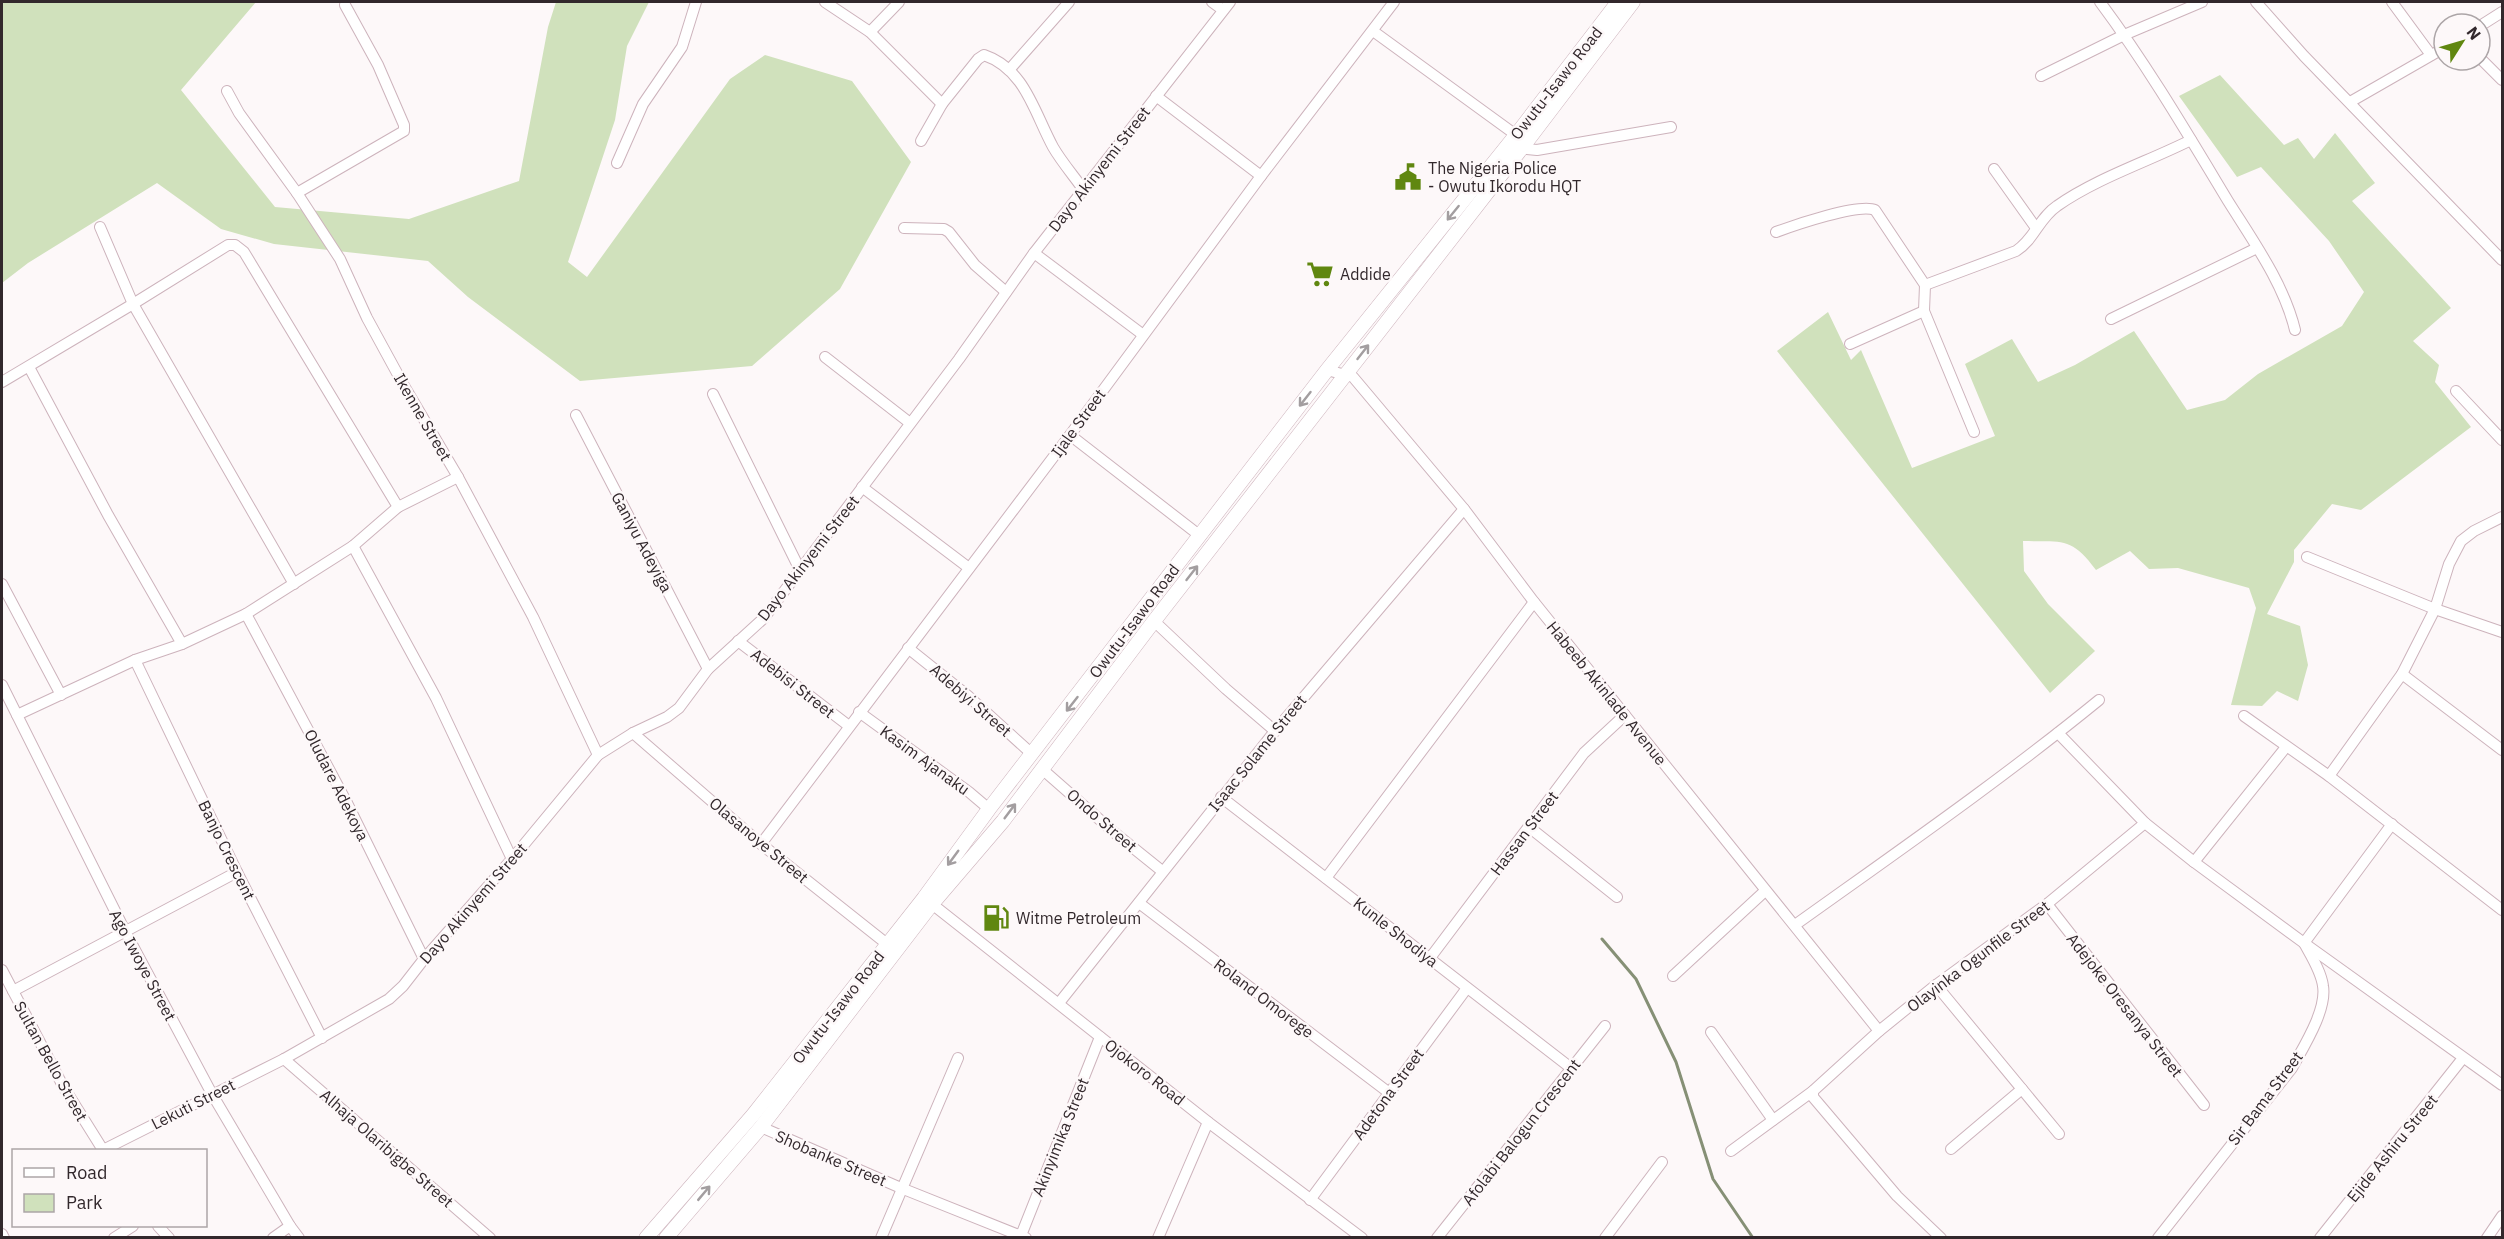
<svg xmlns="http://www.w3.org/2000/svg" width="2504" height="1239" viewBox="0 0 2504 1239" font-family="'IBM Plex Sans',sans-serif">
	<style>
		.green { fill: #d0e1bc }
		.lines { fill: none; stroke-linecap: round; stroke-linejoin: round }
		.stream { stroke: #869076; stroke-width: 3 }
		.street-casing { stroke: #cdb3bc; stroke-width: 12 }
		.secondary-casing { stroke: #cdb3bc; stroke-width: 15 }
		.street { stroke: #fff; stroke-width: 10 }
		.secondary { stroke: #fff; stroke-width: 14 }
		.oneway { stroke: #a39ea0 }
		.labels { text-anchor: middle; stroke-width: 5; stroke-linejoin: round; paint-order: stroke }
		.street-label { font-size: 16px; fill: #32282c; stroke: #fdf8f9 }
		.poi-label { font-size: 16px; fill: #32282c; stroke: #fdf8f9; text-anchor: start }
	</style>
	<rect width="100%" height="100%" fill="#fdf8f9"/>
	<g class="green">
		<path d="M 2,2 L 256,2 L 181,90 L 275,207 L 409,219 L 519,181 L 548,27 L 556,2 L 649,2 L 627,46 L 615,120 L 568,262 L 587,277 L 730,79 L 765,55 L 852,81 L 911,162 L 840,289 L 752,366 L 580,381 L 468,297 L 428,261 L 274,244 L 221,229 L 157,183 L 28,263 L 2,283 Z"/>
		<path d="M 2220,75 L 2284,145 L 2298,138 L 2314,159 L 2335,133 L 2375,183 L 2352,201 L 2451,308 L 2413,341 L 2439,365 L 2435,382 L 2471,427 L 2361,510 L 2332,504 L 2294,550 L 2294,562 L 2267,614 L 2300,626 L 2308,665 L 2298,701 L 2277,691 L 2262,706 L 2231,705 L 2256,608 L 2249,588 L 2178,568 L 2149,569 L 2130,551 L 2096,570 C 2071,536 2062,542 2023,541 L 2024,571 L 2048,604 L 2095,651 L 2050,693 L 1777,351 L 1828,312 L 1851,360 L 1861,350 L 1912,468 L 1995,436 L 1965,364 L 2012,339 L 2038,382 L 2075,365 L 2134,331 L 2187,410 L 2225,400 L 2258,374 L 2342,326 L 2364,292 L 2329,241 L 2261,167 L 2237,177 L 2179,96 Z"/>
	</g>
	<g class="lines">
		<path class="stream" d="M 1602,939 L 1636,979 L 1676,1062 L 1713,1179 L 1753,1238"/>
		<defs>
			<g id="street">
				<path d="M 825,2 L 870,32 L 942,104 L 978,59 L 984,55 C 1025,69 1034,112 1053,147 C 1061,161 1073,175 1083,189"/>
				<path d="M 1212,2 L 1223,10"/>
				<path d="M 2100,2 C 2147,65 2187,133 2228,201 C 2253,241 2284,284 2295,330"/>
				<path d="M 2256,2 L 2304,56 L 2502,260"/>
				<path d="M 2392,2 L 2431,55"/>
				<path d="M 2480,26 L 2502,12"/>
				<path d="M 1373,31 L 1516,135"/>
				<path d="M 870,32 L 899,2"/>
				<path d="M 2480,58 L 2502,80"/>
				<path d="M 1009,70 L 1069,2"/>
				<path d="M 2041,76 L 2124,35 L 2202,2"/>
				<path d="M 227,91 L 239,113 L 297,193 L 340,259 L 367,318 L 403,384 L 458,477 L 533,617 L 598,755"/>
				<path d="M 1156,96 L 1261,176"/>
				<path d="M 2350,102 L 2444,48"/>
				<path d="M 921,141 L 942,104"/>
				<path d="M 1525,144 L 1527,149 L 1537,150 L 1671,127"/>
				<path d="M 617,163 L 643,104 L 682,47 L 696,2"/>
				<path d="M 1994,169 L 2036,228"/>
				<path d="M 297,193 L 404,131 L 404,125 L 378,65 L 345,5"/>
				<path d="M 100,227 L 133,304 L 294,584"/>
				<path d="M 904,228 L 944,229 L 949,232 L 975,265 L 1006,292"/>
				<path d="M 1776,232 C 1795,225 1859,203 1875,210 L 1925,285 L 1924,311 L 1974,432"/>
				<path d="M 1034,253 L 1142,334"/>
				<path d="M 1925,285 L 2016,251 C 2034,240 2039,218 2057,206 C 2097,178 2147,162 2191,140"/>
				<path d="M 2111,319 L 2257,248"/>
				<path d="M 1850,344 L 1924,311"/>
				<path d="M 825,357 L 910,423"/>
				<path d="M 29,367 L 108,515 L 182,644"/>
				<path d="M 1327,370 L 1353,377 L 1464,509 L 1534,602 L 1879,1031"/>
				<path d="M 2,382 L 133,304 L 228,245 L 235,245 L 244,252 L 398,507"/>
				<path d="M 2456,391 L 2502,440"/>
				<path d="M 713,394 L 800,570"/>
				<path d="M 576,415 L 708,669"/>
				<path d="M 1070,435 L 1199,535"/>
				<path d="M 862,487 L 969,568"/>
				<path d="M 353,546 L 436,698 L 512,859"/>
				<path d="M 2307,557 L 2435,609 L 2502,632"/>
				<path d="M 2,584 L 61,695"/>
				<path d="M 246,614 L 346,801 L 424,959"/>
				<path d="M 1154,621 L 1226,689 L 1275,731"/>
				<path d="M 738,641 L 849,726"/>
				<path d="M 908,648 L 968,696 L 1032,754"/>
				<path d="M 135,660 L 237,872 L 322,1038"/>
				<path d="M 2402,674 L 2502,750"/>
				<path d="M 2,685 L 126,933 L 212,1094 L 290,1226 L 299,1238"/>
				<path d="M 859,712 L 969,792 L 989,809"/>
				<path d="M 17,715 L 135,660 L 182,644 L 246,614 L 353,546 L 398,507 L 458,477"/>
				<path d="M 2244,716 L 2329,776 L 2502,910"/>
				<path d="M 633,733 L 761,844 L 887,944"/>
				<path d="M 2058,733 L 2145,823 L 2194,862 L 2304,943 L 2502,1085"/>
				<path d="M 1042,769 L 1116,834 L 1162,871"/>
				<path d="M 2329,776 L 2402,674 L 2435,609 L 2449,564 L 2461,541 L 2474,531 L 2502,517"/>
				<path d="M 1221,797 L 1571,1068"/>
				<path d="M 1529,827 L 1617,897"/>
				<path d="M 761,844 L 1070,435 L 1261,176 L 1394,2"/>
				<path d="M 2194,862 L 2286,747"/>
				<path d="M 1326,878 L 1534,602"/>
				<path d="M 1139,903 L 1388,1092"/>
				<path d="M 932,904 L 1208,1122 L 1362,1238"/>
				<path d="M 2047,904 L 2204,1105"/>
				<path d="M 1795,925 C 1897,852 2001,780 2099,700"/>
				<path d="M 1430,958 L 1584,753 L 1625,715"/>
				<path d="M 2,970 L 63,1086 L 103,1150"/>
				<path d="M 1673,976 L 1765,891"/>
				<path d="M 1936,985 L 2059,1134"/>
				<path d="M 13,991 L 237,872"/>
				<path d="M 1059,1003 L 1275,731 L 1464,509"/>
				<path d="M 1711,1032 L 1773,1120"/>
				<path d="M 284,1059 L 490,1238"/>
				<path d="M 1813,1091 L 1813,1097 L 1897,1196 L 1941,1238"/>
				<path d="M 761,1127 L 901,1188 L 1026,1238"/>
				<path d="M 1951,1149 L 2022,1089"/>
				<path d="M 103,1150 L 284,1059 L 389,999 L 403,986 L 424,959 L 512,859 L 598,755 L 633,733 L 667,717 L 679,708 L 708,669 L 764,618 L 959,359 L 1034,253 L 1230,2"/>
				<path d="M 1731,1151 L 1813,1091 L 1879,1031 L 1936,985 L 2047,904 L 2145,823"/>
				<path d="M 1310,1200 L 1467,988"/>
				<path d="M 158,1226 L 169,1238"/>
				<path d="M 2,1234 L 4,1238"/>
				<path d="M 114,1238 L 133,1226"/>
				<path d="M 273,1238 L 290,1226"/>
				<path d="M 881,1238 L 958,1058"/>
				<path d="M 1020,1238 L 1100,1037"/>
				<path d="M 1158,1238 L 1208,1122"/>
				<path d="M 1437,1238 L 1605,1026"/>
				<path d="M 1605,1238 L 1662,1162"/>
				<path d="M 2158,1238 L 2292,1068 C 2304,1046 2327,1010 2323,986 C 2321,971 2311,956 2304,943 L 2392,824"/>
				<path d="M 2320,1238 L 2463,1058"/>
				<path d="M 2487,1238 L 2502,1216"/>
			</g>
			<g id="secondary">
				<path d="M 646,1238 L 753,1115 L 924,898 L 989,809 L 1327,370 L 1516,135 L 1618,2"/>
				<path d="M 666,1238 L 761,1127 L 932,904 L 1003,821 L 1154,621 L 1525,144 L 1633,2"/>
			</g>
		</defs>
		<use href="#street" class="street-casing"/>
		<use href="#secondary" class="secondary-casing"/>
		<use href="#street" class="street"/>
		<use href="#secondary" class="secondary"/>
	</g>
	<defs><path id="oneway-shaft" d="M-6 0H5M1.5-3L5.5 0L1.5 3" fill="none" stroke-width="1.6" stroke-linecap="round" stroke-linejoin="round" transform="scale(1.5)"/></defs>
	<g class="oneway">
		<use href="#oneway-shaft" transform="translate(1453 213) rotate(129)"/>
		<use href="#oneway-shaft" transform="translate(1363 352) rotate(-52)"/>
		<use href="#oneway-shaft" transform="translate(1305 399) rotate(128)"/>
		<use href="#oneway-shaft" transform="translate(1192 573) rotate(-52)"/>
		<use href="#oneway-shaft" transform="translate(1072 704) rotate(128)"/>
		<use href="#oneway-shaft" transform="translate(1010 811) rotate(-53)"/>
		<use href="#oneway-shaft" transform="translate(953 858) rotate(126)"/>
		<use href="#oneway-shaft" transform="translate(704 1193) rotate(-50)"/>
	</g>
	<defs>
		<symbol id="civic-bare" viewBox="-9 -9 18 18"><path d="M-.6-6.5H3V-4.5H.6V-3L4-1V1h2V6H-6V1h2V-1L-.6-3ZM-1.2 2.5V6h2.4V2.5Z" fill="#608710" stroke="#fdf8f9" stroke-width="2.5" paint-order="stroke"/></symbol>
		<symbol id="supermarket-bare" viewBox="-9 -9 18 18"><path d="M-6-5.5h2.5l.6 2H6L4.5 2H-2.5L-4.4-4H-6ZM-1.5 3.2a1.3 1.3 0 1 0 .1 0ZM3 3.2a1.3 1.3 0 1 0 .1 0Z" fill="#608710" stroke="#fdf8f9" stroke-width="2.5" paint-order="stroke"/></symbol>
		<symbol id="fuel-bare" viewBox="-9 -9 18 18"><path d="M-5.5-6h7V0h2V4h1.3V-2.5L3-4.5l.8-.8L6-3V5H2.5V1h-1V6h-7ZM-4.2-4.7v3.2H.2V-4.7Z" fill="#608710" stroke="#fdf8f9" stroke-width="2.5" paint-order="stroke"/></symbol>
	</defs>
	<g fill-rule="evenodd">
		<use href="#civic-bare" x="1389" y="158" width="38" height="38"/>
		<use href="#supermarket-bare" x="1301" y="255" width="38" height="38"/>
		<use href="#fuel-bare" x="977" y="899" width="38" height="38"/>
	</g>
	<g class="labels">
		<g class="street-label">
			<text transform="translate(1556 83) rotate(-52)" y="6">Owutu-Isawo Road</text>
			<text transform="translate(1099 169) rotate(-52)" y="6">Dayo Akinyemi Street</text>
			<text transform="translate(423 417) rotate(60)" y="6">Ikenne Street</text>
			<text transform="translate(1078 423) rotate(-54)" y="6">Ijale Street</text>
			<text transform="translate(642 542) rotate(62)" y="6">Ganiyu Adeyiga</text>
			<text transform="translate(808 558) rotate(-52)" y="6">Dayo Akinyemi Street</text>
			<text transform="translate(1134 621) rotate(-53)" y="6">Owutu-Isawo Road</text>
			<text transform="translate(793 683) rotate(38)" y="6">Adebisi Street</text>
			<text transform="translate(1607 693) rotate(51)" y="6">Habeeb Akinlade Avenue</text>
			<text transform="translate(971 700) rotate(41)" y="6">Adebiyi Street</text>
			<text transform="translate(1257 753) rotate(-51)" y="6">Isaac Solame Street</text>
			<text transform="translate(925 760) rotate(36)" y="6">Kasim Ajanaku</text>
			<text transform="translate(337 785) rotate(63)" y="6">Oludare Adekoya</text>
			<text transform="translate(1102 820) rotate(41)" y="6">Ondo Street</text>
			<text transform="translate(1524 833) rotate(-53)" y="6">Hassan Street</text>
			<text transform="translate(759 840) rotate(40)" y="6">Olasanoye Street</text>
			<text transform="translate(227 850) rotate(64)" y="6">Banjo Crescent</text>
			<text transform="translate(473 903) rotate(-49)" y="6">Dayo Akinyemi Street</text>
			<text transform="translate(1396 932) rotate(38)" y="6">Kunle Shodiya</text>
			<text transform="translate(1978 956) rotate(-37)" y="6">Olayinka Ogunfile Street</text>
			<text transform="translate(143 965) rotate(62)" y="6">Ago Iwoye Street</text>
			<text transform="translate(1264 998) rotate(37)" y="6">Roland Omorege</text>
			<text transform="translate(2125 1005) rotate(52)" y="6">Adejoke Oresanya Street</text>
			<text transform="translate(838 1007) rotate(-52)" y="6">Owutu-Isawo Road</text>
			<text transform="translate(51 1061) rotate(61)" y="6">Sultan Bello Street</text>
			<text transform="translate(1145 1072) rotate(38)" y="6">Ojokoro Road</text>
			<text transform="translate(1388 1094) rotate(-54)" y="6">Adetona Street</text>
			<text transform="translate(2265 1098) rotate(-53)" y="6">Sir Bama Street</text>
			<text transform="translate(193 1104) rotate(-27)" y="6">Lekuti Street</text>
			<text transform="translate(1521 1132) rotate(-52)" y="6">Afolabi Balogun Crescent</text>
			<text transform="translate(1060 1137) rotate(-68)" y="6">Akinyimika Street</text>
			<text transform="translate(387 1148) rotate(41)" y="6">Alhaja Olaribigbe Street</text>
			<text transform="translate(2392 1148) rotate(-51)" y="6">Ejide Ashiru Street</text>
			<text transform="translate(831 1158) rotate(23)" y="6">Shobanke Street</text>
		</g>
		<g class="poi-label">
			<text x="1428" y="174">The Nigeria Police<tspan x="1428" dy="18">- Owutu Ikorodu HQT</tspan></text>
			<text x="1340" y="280">Addide</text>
			<text x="1016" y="924">Witme Petroleum</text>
		</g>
	</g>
	<rect width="2504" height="1239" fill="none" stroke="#32282c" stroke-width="6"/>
	<rect x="12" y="1149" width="195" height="78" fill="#fdf8f9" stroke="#aca5a7" stroke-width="1.5"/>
	<rect x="24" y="1168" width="30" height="9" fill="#ffffff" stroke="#aca5a7" stroke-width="1.5"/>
	<text x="66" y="1179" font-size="18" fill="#32282c">Road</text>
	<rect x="24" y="1194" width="30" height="18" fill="#d0e1bc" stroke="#aca5a7" stroke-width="1.5"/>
	<text x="66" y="1209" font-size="18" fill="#32282c">Park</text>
	<g transform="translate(2462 42) rotate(53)"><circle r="28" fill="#fdf8f9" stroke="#aca5a7" stroke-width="1.5"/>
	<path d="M0-4.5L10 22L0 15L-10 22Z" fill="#608710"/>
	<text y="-9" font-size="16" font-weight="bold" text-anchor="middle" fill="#32282c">N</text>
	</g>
</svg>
